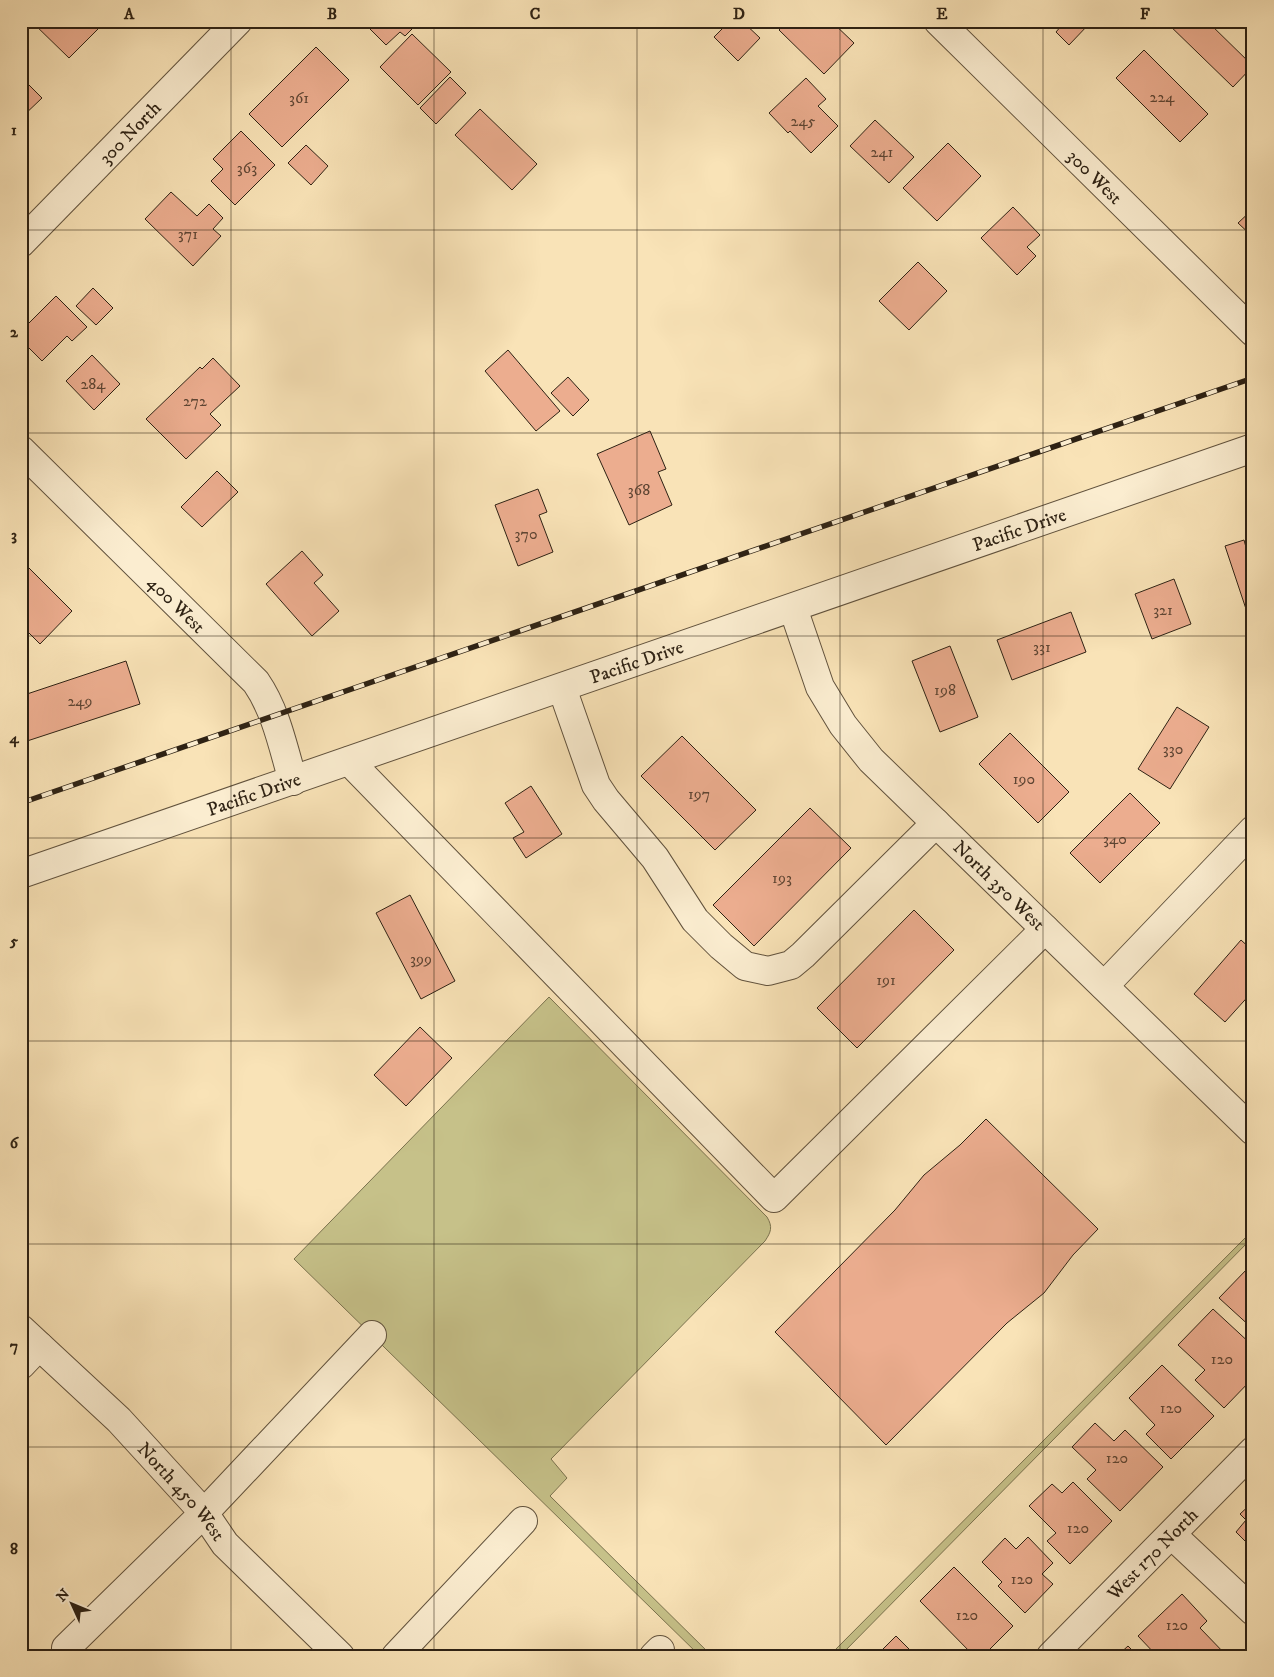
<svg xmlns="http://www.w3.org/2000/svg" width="1274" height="1677" viewBox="0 0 1274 1677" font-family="'IM FELL DW Pica',serif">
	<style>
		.green { fill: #c6c189; stroke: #7a724e }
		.building { fill: #ecad8f; stroke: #2e2214 }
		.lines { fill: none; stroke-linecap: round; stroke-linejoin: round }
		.minor-casing { stroke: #61523d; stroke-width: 30 }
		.minor { stroke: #fbedd0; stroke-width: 28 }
		.rail-casing { stroke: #2e2214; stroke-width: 5.5 }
		.rail { stroke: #fbedd0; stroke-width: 4; stroke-dasharray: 11; stroke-linecap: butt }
		.grid { fill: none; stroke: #2e2214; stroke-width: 1; stroke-opacity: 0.55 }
		.labels { text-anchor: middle; stroke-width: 5; stroke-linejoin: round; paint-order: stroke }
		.number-label { font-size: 16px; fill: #5e4533 }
		.street-label { font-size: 19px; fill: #2e2214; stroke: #fbedd0 }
		.neatline { fill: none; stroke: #2e2214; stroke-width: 2 }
		.grid-label { font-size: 16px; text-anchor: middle; font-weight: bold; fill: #2e2214 }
	</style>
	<rect width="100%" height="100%" fill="#f9e3b7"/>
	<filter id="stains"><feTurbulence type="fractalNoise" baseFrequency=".004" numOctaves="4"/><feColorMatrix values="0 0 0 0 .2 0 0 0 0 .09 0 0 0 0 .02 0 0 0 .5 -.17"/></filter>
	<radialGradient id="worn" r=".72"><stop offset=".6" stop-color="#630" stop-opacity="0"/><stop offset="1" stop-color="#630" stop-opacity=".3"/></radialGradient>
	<g class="green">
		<path d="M 549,997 L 767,1217 C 773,1227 771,1232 765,1241 L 551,1459 L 567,1478 L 550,1496 L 712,1656 L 700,1656 L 294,1259 Z"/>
		<path d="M 1253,1230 L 1253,1237 L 840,1656 L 829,1656 Z"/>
	</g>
	<g class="building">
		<path d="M 31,21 L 90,21 L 98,29 L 69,58 Z"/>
		<path d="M 362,21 L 420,21 L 405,36 L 400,32 L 386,45 Z"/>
		<path d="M 730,21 L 742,21 L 760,38 L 738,61 L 714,37 Z"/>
		<path d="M 788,21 L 831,21 L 854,43 L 824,74 L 779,30 Z"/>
		<path d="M 1058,21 L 1095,21 L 1091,25 L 1089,24 L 1069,45 L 1056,32 L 1062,25 Z"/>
		<path d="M 1165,21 L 1207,21 L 1253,66 L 1233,87 Z"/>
		<path d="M 412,34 L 451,72 L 418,105 L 380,67 Z"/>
		<path d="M 316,47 L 349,80 L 282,147 L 249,114 Z"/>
		<path d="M 1144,50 L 1208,114 L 1180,142 L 1116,78 Z"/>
		<path d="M 21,77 L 42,98 L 21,118 Z"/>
		<path d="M 450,77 L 466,93 L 436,124 L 420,108 Z"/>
		<path d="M 806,78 L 826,99 L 818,106 L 838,126 L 811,153 L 790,131 L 788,133 L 769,113 Z"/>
		<path d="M 480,109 L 537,164 L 512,190 L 455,135 Z"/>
		<path d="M 875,120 L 914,157 L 889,183 L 850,146 Z"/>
		<path d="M 241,131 L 275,165 L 235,205 L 211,181 L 223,169 L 213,159 Z"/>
		<path d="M 948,143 L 981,176 L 937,221 L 903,188 Z"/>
		<path d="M 306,145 L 328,166 L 311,185 L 288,163 Z"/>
		<path d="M 171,192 L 197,216 L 209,204 L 223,218 L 213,229 L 221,236 L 193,266 L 145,219 Z"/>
		<path d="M 1013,207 L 1040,235 L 1027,247 L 1036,256 L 1017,275 L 981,238 Z"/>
		<path d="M 1253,209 L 1253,237 L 1238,223 Z"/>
		<path d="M 918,262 L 947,291 L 909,330 L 879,301 Z"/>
		<path d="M 93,288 L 113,308 L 96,325 L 76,306 Z"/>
		<path d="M 56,296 L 87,327 L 72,341 L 67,336 L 42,361 L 21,340 L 21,331 Z"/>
		<path d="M 508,350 L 560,411 L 536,431 L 485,371 Z"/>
		<path d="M 92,355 L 120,384 L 94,410 L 66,381 Z"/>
		<path d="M 213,358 L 240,386 L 210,414 L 221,425 L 186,459 L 146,419 L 200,367 L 202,369 Z"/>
		<path d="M 568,377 L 589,400 L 573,416 L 551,393 Z"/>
		<path d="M 650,431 L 666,469 L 658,472 L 672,505 L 629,525 L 597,454 Z"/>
		<path d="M 217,471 L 238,492 L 202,527 L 181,507 Z"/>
		<path d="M 538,489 L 547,512 L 539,515 L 553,552 L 518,566 L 495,505 Z"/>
		<path d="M 1244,540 L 1247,551 L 1253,549 L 1253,613 L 1248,615 L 1225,546 Z"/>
		<path d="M 302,551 L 323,575 L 314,583 L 339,611 L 312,636 L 266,584 Z"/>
		<path d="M 21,560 L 72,611 L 40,644 L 21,625 Z"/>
		<path d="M 1174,579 L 1191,624 L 1152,639 L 1135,594 Z"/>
		<path d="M 1071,612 L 1086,652 L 1012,680 L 997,640 Z"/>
		<path d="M 950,646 L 978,717 L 940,732 L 912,661 Z"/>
		<path d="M 126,661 L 140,704 L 21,743 L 21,696 Z"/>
		<path d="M 1177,707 L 1209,727 L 1170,789 L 1138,769 Z"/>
		<path d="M 1010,733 L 1069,792 L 1038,823 L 979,764 Z"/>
		<path d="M 682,736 L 756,810 L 715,850 L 641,776 Z"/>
		<path d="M 531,786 L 562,834 L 526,858 L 513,838 L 524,832 L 505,803 Z"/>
		<path d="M 1130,793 L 1160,823 L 1100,883 L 1070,853 Z"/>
		<path d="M 810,808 L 851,848 L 754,946 L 713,905 Z"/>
		<path d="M 410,895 L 455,981 L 421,999 L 376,913 Z"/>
		<path d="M 914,910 L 954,950 L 857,1048 L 817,1008 Z"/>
		<path d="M 1241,940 L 1253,951 L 1253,991 L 1225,1022 L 1194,994 Z"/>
		<path d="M 420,1027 L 452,1058 L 406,1106 L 374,1075 Z"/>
		<path d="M 986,1119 L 1098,1229 L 1073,1255 L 1044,1293 L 1007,1323 L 886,1445 L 775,1332 L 895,1210 L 924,1175 L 960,1145 Z"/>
		<path d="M 1249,1267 L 1253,1271 L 1253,1329 L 1219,1298 Z"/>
		<path d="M 1213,1309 L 1253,1346 L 1253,1378 L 1224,1408 L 1195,1380 L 1205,1370 L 1178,1345 Z"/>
		<path d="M 1162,1365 L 1214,1416 L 1171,1459 L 1146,1434 L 1155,1425 L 1129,1398 Z"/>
		<path d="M 1095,1423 L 1114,1441 L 1125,1430 L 1163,1467 L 1120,1511 L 1087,1479 L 1096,1470 L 1072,1447 Z"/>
		<path d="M 1073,1482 L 1112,1521 L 1070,1564 L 1047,1541 L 1056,1533 L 1029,1506 L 1052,1484 L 1062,1493 Z"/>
		<path d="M 1253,1502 L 1253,1549 L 1236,1532 L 1246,1520 L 1240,1514 Z"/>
		<path d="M 1028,1537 L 1053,1563 L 1042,1574 L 1053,1584 L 1025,1613 L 998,1586 L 1002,1582 L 982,1562 L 1005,1538 L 1016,1549 Z"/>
		<path d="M 954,1567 L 1013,1626 L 983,1656 L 974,1656 L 920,1601 Z"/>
		<path d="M 1182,1594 L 1207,1621 L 1200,1628 L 1227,1656 L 1157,1656 L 1138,1636 Z"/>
		<path d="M 896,1636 L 916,1656 L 876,1656 Z"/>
		<path d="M 1128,1646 L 1138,1656 L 1117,1656 Z"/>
	</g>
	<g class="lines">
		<defs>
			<g id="minor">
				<path id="s1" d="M 938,21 L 1253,332"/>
				<path id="s2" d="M 21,243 L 238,21"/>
				<path id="s3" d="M 21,450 L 256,682 C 276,711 283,747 293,781"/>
				<path id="s4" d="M 793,608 L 820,687 L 843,725 L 871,760 L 1253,1131"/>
				<path d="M 562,688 L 596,785 L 606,800 L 655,858 L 695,920 L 721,946 L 745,966 L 768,971 L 791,965 L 803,955 L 936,823"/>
				<path d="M 349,761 L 774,1198 L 1045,929"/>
				<path id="s5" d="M 21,874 L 1253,448"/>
				<path d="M 1104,986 L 1253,830"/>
				<path id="s6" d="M 21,1329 L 119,1420 L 204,1513 L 225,1544 L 340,1656"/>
				<path d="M 21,1365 L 39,1346"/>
				<path d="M 1172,1535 L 1253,1611"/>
				<path d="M 66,1648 L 204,1513 L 372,1335"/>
				<path d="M 396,1656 L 523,1521"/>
				<path d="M 654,1656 L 660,1650"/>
				<path id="s7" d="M 1051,1656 L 1253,1451"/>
			</g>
		</defs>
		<use href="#minor" class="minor-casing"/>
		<use href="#minor" class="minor"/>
		<defs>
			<path id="rail" d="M 21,803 L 1253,378"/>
		</defs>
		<use href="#rail" class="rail-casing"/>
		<use href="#rail" class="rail"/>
	</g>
	<path class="grid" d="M 231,21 L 231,1656M 434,21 L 434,1656M 637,21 L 637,1656M 840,21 L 840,1656M 1043,21 L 1043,1656M 21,230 L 1253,230M 21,433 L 1253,433M 21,636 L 1253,636M 21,838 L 1253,838M 21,1041 L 1253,1041M 21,1244 L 1253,1244M 21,1447 L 1253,1447"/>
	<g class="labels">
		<g class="number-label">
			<text x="1162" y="102">224</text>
			<text x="299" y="103">361</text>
			<text x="803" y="126">245</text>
			<text x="882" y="157">241</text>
			<text x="247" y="173">363</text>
			<text x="188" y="239">371</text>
			<text x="93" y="389">284</text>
			<text x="195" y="406">272</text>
			<text x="639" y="495">368</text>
			<text x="526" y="539">370</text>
			<text x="1163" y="615">321</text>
			<text x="1042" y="652">331</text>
			<text x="945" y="695">198</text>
			<text x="80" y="706">249</text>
			<text x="1173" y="754">330</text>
			<text x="1024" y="784">190</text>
			<text x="699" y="799">197</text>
			<text x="1115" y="844">340</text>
			<text x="782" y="883">193</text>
			<text x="421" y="964">399</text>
			<text x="886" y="985">191</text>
			<text x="1222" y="1364">120</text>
			<text x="1171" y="1413">120</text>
			<text x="1117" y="1463">120</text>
			<text x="1078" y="1533">120</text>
			<text x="1022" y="1584">120</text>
			<text x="967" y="1620">120</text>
			<text x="1177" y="1630">120</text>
		</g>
		<g class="street-label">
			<text dy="7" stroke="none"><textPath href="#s2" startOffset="155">300 North</textPath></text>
			<text dy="7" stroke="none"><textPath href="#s1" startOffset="221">300 West</textPath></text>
			<text dy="7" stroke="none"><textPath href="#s5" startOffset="1056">Pacific Drive</textPath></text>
			<text dy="7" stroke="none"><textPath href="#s3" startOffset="219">400 West</textPath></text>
			<text dy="7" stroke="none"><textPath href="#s5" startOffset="651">Pacific Drive</textPath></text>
			<text dy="7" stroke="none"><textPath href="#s5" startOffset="246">Pacific Drive</textPath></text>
			<text dy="7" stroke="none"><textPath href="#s4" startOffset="352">North 350 West</textPath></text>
			<text dy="7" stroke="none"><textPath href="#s6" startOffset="229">North 450 West</textPath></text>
			<text dy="7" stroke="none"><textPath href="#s7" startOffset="144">West 170 North</textPath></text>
		</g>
	</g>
	<rect width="1274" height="1677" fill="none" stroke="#f9e3b7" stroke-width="55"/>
	<g transform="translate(72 1604) rotate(314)" stroke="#fbedd0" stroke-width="4" paint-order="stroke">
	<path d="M0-4L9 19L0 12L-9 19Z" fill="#2e2214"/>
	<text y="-8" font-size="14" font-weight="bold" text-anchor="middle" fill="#2e2214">N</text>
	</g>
	<rect x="28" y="28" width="1218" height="1622" class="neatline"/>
	<g class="grid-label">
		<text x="129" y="19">A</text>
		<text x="332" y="19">B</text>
		<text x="535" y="19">C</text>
		<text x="739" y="19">D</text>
		<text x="942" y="19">E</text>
		<text x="1145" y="19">F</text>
		<text x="14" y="135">1</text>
		<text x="14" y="337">2</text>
		<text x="14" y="540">3</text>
		<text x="14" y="743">4</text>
		<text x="14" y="946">5</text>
		<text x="14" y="1148">6</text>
		<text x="14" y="1351">7</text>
		<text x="14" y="1554">8</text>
	</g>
	<rect width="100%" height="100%" filter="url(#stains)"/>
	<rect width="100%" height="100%" fill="url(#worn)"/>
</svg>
